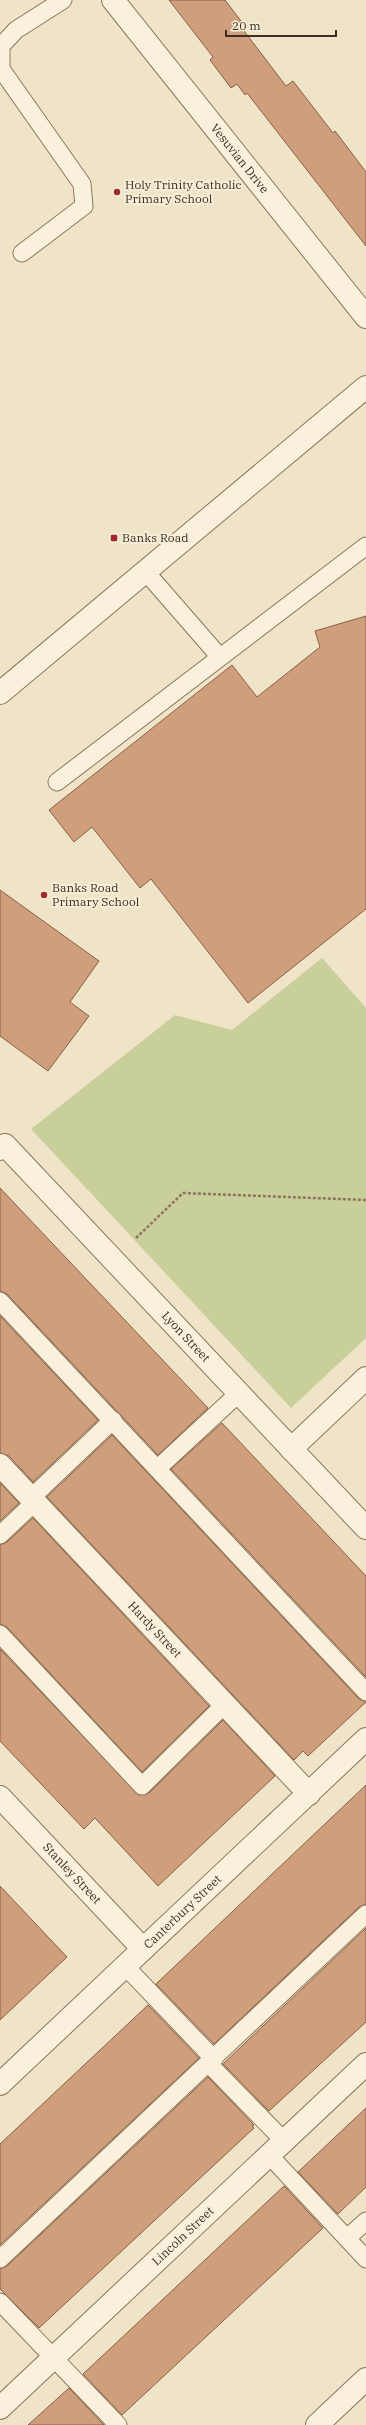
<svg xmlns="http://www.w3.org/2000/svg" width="366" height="2425" viewBox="0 0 366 2425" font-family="'IBM Plex Serif',serif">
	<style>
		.green { fill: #c9cf9b }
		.building { fill: #cf9f7d; stroke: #8d5f41 }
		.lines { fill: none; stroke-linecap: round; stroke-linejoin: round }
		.lane-casing { stroke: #8d765c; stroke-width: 19 }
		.street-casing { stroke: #8d765c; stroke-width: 24 }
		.path { stroke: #8d765c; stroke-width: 2.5; stroke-dasharray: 3 2; stroke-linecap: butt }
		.lane { stroke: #faf1dc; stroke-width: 17 }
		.street { stroke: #faf1dc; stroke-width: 22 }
		.poi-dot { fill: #9e2a2b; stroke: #f7eed8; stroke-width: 1.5 }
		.labels { text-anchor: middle; stroke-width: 4; stroke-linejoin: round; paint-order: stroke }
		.street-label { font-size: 12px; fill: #3d2e20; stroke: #f7eed8 }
		.poi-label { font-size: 12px; fill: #3d2e20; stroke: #f7eed8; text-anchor: start }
	</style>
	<rect width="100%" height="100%" fill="#f0e4c8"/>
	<path class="green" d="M 322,958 L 366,1008 L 366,1338 L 291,1408 L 31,1129 L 175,1015 L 232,1030 Z"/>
	<g class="building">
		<path d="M 169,0 L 225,0 L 241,21 L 238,23 L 286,86 L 293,81 L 333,133 L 335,131 L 366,172 L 366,246 L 247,93 L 245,95 L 237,84 L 231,88 L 210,60 L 213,57 Z"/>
		<path d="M 366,616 L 366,909 L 248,1003 L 151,879 L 140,888 L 92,827 L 74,842 L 49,810 L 232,665 L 257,697 L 320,647 L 315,631 Z"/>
		<path d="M 0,890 L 99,961 L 70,1002 L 89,1016 L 48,1071 L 0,1036 Z"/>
		<path d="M 0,1188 L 208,1408 L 158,1455 L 7,1294 L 0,1291 Z"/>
		<path d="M 0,1316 L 98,1420 L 33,1482 L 9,1456 L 0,1453 Z"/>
		<path d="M 222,1423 L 366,1576 L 366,1677 L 171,1469 Z"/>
		<path d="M 112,1435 L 359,1699 L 366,1702 L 308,1756 L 303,1751 L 294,1760 L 47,1497 Z"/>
		<path d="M 0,1483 L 19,1503 L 0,1521 Z"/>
		<path d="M 33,1518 L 209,1706 L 142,1772 L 7,1627 L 0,1624 L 0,1545 L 7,1542 Z"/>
		<path d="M 0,1649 L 139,1795 L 149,1793 L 223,1720 L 275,1776 L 158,1886 L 95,1818 L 84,1829 L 0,1741 Z"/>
		<path d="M 366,1785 L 366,1904 L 359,1907 L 214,2044 L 156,1984 Z"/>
		<path d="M 0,1886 L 67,1957 L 0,2020 Z"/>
		<path d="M 366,1928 L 366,2022 L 269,2111 L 223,2064 Z"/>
		<path d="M 148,2005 L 199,2058 L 0,2245 L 0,2144 Z"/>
		<path d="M 208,2077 L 254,2125 L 252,2126 L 254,2128 L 39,2328 L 0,2289 L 0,2269 L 7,2266 Z"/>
		<path d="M 366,2108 L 366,2187 L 338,2214 L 298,2172 Z"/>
		<path d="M 284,2186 L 323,2228 L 122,2415 L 83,2374 Z"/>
		<path d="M 69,2388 L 104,2425 L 28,2425 Z"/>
	</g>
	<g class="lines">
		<defs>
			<g id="lane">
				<path d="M 22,253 L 84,206 L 82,184 L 1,69 L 1,46 L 16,30 L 63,0"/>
				<path d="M 145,571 L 219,656"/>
				<path d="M 57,782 L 366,546"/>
				<path d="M 0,1301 L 366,1692"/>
				<path d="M 158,1468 L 239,1393"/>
				<path d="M 31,1498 L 113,1420"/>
				<path d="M 0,1535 L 35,1502"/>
				<path d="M 0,1634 L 142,1786 L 225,1704"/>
				<path d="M 125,1966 L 214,2059"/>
				<path d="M 209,2064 L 284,2141"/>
				<path d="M 269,2155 L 366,2259"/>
				<path d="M 347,2238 L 366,2221"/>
				<path d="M 0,2259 L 366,1914"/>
				<path d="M 0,2302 L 118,2425"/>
			</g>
			<g id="street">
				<path id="s1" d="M 113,0 L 366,317"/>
				<path d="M 0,693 L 366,387"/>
				<path id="s2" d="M 0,1149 L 5,1145 L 366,1528"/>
				<path d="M 291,1449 L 366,1378"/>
				<path id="s3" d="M 0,1465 L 309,1794"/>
				<path id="s4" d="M 0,1797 L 143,1949"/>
				<path id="s5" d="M 0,2084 L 366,1739"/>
				<path id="s6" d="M 0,2408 L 366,2064"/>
				<path d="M 317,2425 L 366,2379"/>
			</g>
		</defs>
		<use href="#lane" class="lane-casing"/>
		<use href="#street" class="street-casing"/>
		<path class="path" d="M 136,1238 L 183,1193 L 366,1200"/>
		<use href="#lane" class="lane"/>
		<use href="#street" class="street"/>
	</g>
	<g class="poi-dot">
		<circle cx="117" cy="192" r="4"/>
		<rect x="110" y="534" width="8" height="8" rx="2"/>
		<circle cx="44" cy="895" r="4"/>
	</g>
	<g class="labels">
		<g class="street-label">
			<text dy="4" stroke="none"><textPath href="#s1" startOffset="203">Vesuvian Drive</textPath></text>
			<text dy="4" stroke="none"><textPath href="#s2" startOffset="270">Lyon Street</textPath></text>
			<text dy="4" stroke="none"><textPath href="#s3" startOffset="226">Hardy Street</textPath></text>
			<text dy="4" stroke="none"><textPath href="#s4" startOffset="105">Stanley Street</textPath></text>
			<text dy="4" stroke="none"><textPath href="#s5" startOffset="251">Canterbury Street</textPath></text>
			<text dy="4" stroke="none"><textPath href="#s6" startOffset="251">Lincoln Street</textPath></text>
		</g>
		<g class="poi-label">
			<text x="125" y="189">Holy Trinity Catholic<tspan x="125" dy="14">Primary School</tspan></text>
			<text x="122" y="542">Banks Road</text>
			<text x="52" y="892">Banks Road<tspan x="52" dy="14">Primary School</tspan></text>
		</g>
	</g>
	<path d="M226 30v6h110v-6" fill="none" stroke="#3d2e20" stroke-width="2"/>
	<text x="232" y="30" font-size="12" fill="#3d2e20" stroke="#f7eed8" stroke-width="3" paint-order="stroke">20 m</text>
</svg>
